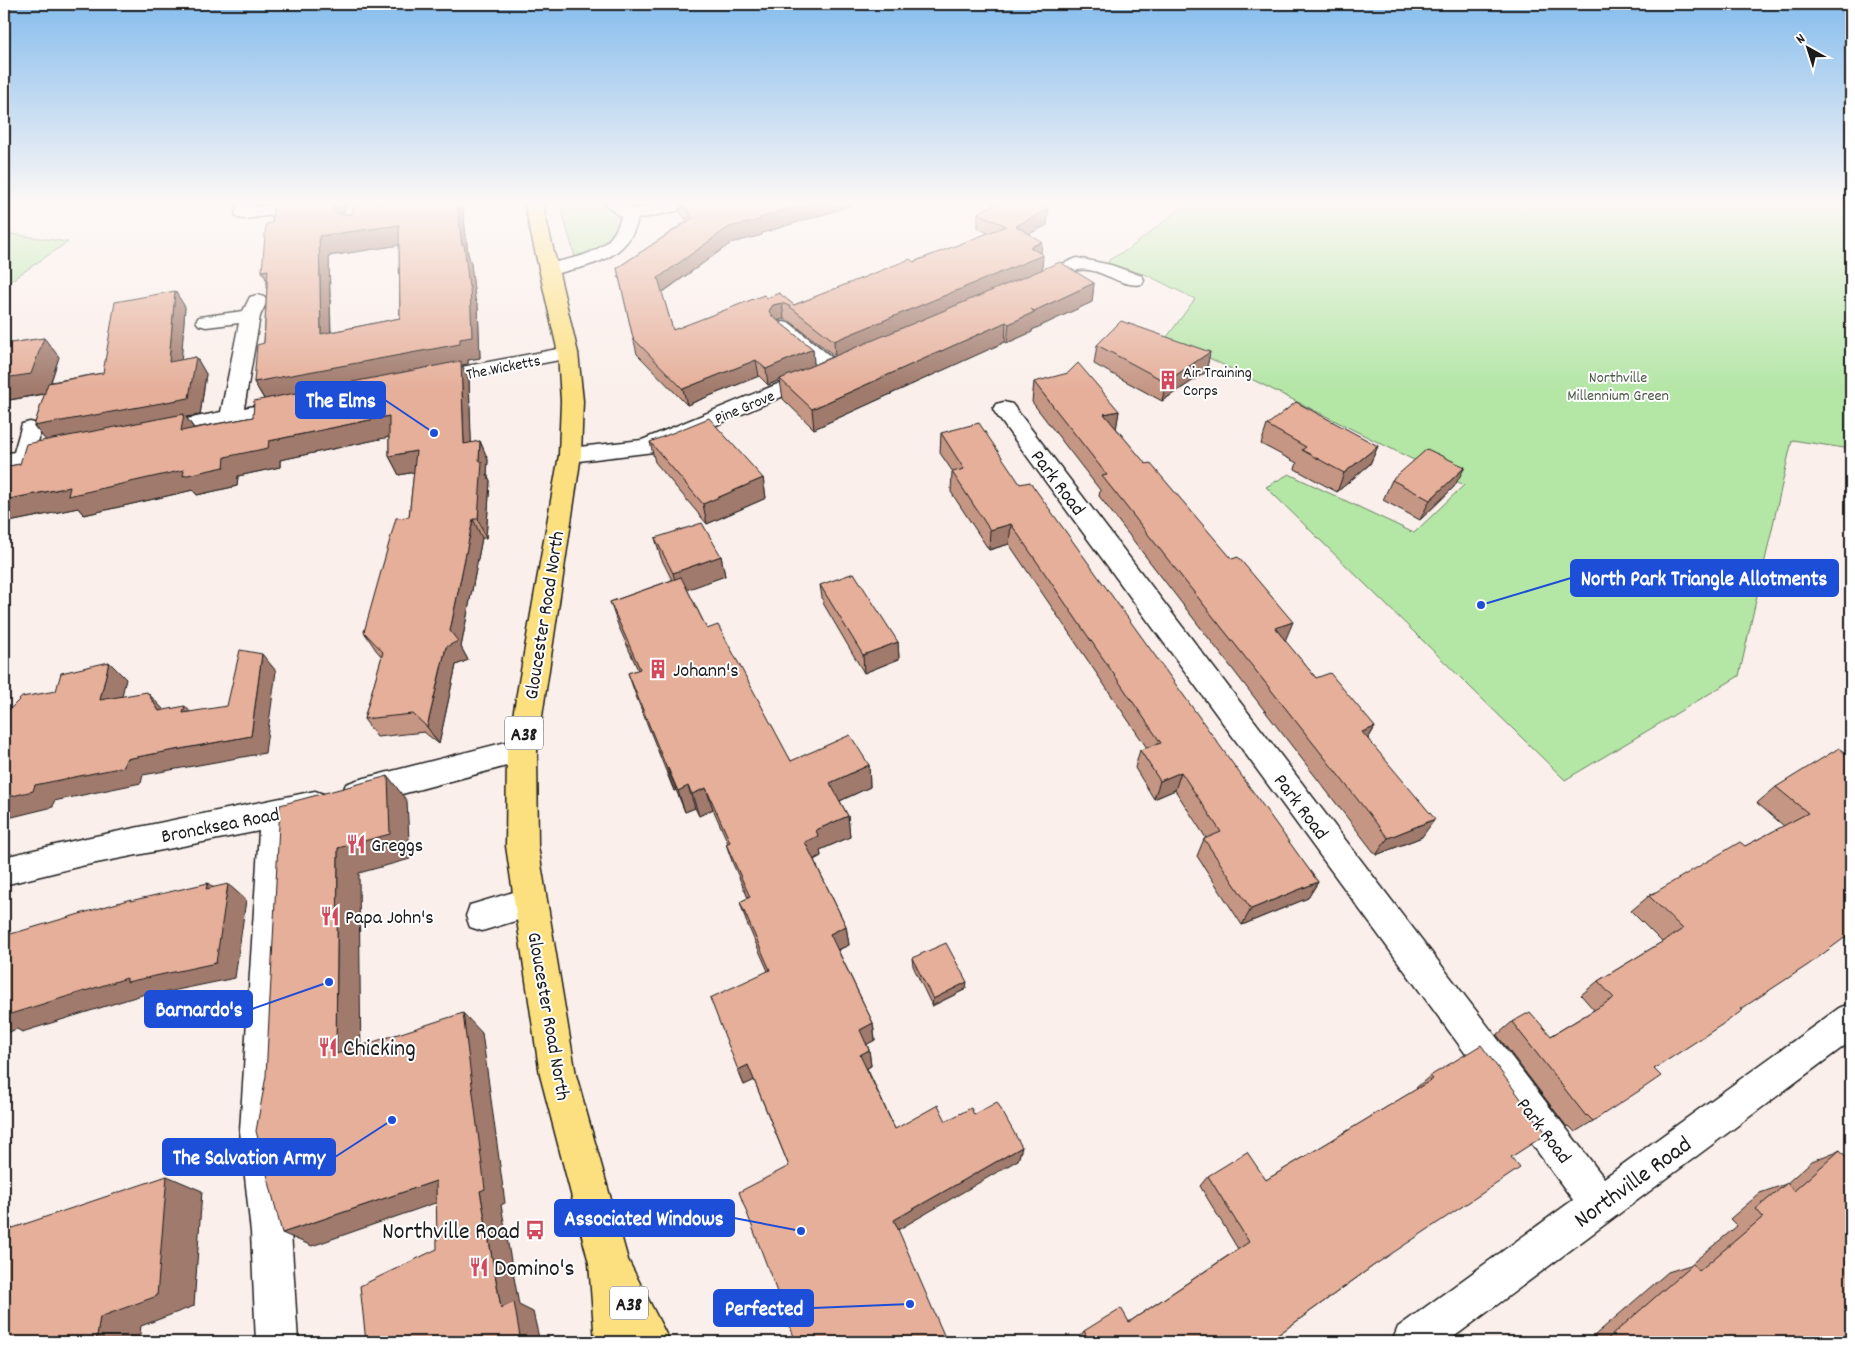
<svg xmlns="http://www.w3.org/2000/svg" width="1855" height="1346" viewBox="0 0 1855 1346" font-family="Dekko,sans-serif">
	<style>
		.green { fill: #b4e6a6; stroke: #688161 }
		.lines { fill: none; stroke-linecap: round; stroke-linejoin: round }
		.minor-casing { stroke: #1c1c1c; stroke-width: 3 }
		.major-casing { stroke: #1c1c1c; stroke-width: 3 }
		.minor { fill: #fff; fill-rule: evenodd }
		.major { fill: #fce080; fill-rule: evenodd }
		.wall { fill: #c59684; stroke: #1c1c1c; fill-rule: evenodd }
		.shaded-wall { fill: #a07a6c; stroke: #1c1c1c }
		.building { fill: #e5af9a; stroke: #1c1c1c; fill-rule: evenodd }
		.labels { text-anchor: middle; stroke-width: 4; stroke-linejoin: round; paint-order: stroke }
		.far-street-label { font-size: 16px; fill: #1c1c1c; stroke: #fff }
		.far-poi-label { font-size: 16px; fill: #1c1c1c; stroke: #fff; text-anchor: start }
		.far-park-label { font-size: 16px; fill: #4a5945; stroke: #fff }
		.shield { fill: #fff; stroke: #606060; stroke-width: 1 }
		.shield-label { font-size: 19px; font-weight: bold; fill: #1c1c1c }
		.street-label { font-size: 20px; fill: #1c1c1c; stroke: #fff }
		.poi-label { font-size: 20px; fill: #1c1c1c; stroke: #fff; text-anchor: start }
		.near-poi-label { font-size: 24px; fill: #1c1c1c; stroke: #fff; text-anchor: start }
		.near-street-label { font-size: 24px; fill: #1c1c1c; stroke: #fff }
		.leader { fill: none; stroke: #1d4ed8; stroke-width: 2 }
		.callout-dot { fill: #1d4ed8; stroke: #fff; stroke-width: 2 }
		.callout { fill: #1d4ed8; stroke: #1d4ed8; stroke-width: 2 }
		.callout-label { font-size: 21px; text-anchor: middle; font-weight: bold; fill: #fff }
	</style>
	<rect width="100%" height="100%" fill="#faefeb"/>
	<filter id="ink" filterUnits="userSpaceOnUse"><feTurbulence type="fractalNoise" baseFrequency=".02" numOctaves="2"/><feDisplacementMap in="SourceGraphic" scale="10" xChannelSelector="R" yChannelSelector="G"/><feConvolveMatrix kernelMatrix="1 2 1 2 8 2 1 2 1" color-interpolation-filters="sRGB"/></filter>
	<g filter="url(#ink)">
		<g class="green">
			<path d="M 559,202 C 588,202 608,195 622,227 C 610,243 597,256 575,257 Z"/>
			<path d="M 1189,202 L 1851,202 L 1851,449 L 1792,440 L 1739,676 L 1565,780 L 1266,487 L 1289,474 L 1414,533 L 1464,485 L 1167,337 L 1195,299 L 1147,275 L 1108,264 L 1109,260 L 1130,248 Z"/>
			<path d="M 4,233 L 68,242 L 4,285 Z"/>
		</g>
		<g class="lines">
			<defs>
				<g id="minor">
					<path d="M 238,202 L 256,202 L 254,207 L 296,202 L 343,202 L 340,206 L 334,207 L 244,219 L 238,218 L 235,214 Z"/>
					<path d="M 603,202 L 623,202 L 633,209 L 669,202 L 703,202 L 700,206 L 638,219 C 630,252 601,264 570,270 C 560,273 552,275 542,273 L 540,269 L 542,265 C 576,257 610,256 621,217 Z"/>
					<path d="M 1077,258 L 1111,265 L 1142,276 L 1144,280 L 1142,284 C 1121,289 1100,266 1078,270 C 1063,273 1050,284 1035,288 L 1028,286 L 1025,282 L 1028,278 Z"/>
					<path d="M 257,295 L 264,297 L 267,301 L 260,316 L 244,408 L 290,399 L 298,401 L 301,406 L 298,411 L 155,439 L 147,437 L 144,432 L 147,427 L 221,412 L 239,323 L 206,327 L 199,325 L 196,321 L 199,317 L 243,311 L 250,297 Z"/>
					<path d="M 784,322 L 791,324 L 840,364 L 843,368 L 840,372 L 833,374 L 824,371 L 827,375 L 823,379 L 654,452 L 570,462 L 562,460 L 559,455 L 562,450 L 570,448 L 642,440 L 809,371 L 816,369 L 823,371 L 777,332 L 774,328 L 777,324 Z"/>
					<path d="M 568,347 L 575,349 L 578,353 L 575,357 L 430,385 L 423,383 L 419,379 L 423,375 L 430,373 Z"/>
					<path d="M 1004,402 L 1012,404 L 1604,1178 L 1839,1008 L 1851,1003 L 1851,1041 L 1447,1342 L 1392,1342 L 1398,1327 L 1573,1200 L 996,414 L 993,409 L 996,404 Z"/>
					<path d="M 30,422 L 38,424 L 41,429 L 37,447 L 59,443 L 67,445 L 70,450 L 67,455 L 4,468 L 4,454 L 14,452 L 22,424 Z"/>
					<path d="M 522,738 L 532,741 L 537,750 L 532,759 L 522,762 L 357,806 L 346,802 L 342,793 L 346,784 L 357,780 Z"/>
					<path d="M 315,791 L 326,795 L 330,804 L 326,813 L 290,823 L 278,1131 L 291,1232 L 298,1342 L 256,1342 L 251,1232 L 240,1131 L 259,831 L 81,866 L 4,885 L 4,857 L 81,839 Z"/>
					<path d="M 530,887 L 541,891 L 546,902 L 541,913 L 482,931 L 470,927 L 466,916 L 470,905 Z"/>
				</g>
				<path id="major" d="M 524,202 L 542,202 L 578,353 L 583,401 L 581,455 L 537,750 L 538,846 L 576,1075 L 628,1260 L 670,1342 L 595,1342 L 589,1263 L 540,1075 L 506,846 L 507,750 L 559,455 L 561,401 L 558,353 Z"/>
			</defs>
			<use href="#minor" class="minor-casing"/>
			<use href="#major" class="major-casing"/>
			<use href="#minor" class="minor"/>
			<use href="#major" class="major"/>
		</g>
		<g class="wall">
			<path d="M 274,202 L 352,202 L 345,207 L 344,214 L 352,214 L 355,202 L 462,202 L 468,254 L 471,264 L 475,299 L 478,306 L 480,358 L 468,360 L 468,364 L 462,365 L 469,380 L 471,443 L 480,441 L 488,460 L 487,474 L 490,481 L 486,538 L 482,538 L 461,647 L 468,660 L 456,665 L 439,744 L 424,732 L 377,737 L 364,719 L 382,657 L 376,650 L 364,632 L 409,517 L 414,472 L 399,475 L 389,456 L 389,437 L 280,460 L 280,467 L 238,476 L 237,486 L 197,495 L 193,490 L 84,515 L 78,508 L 4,523 L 4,467 L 20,464 L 46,440 L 34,426 L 45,394 L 4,401 L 4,344 L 44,338 L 59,357 L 51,382 L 103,373 L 175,291 L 185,307 L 181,360 L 196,357 L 206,374 L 200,415 L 186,417 L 194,428 L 253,417 L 264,399 L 254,382 L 264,343 L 267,281 L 262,271 L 272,223 ZM 399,245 L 400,318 L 331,332 L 329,256 Z"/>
			<path d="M 679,202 L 858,202 L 831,212 L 762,233 L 762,235 L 731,243 L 662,293 L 673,330 L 767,298 L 794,305 L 937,253 L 988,233 L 978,228 L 978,213 L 1048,209 L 1047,225 L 1029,234 L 1041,254 L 1042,269 L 1094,283 L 1092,302 L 1032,330 L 1032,332 L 1007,343 L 1005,342 L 814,429 L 783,399 L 780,380 L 768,385 L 759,376 L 687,405 L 637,354 L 617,268 L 687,221 L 680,212 ZM 784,319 L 791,322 L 835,356 L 814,365 L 813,349 L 778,321 Z"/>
			<path d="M 1097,345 L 1210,352 L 1206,372 L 1162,401 L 1094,364 Z"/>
			<path d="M 1034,382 L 1119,411 L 1116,428 L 1285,641 L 1316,678 L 1375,727 L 1368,739 L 1422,837 L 1376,855 L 1099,496 L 1100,490 L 1032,402 Z"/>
			<path d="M 1267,425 L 1378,446 L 1370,464 L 1337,492 L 1295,469 L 1297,463 L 1261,444 Z"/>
			<path d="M 941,433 L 1020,484 L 1318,882 L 1308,898 L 1242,925 L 1197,856 L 1204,839 L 1206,838 L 1175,790 L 1154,799 L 1135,768 L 1140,750 L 1147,748 L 1009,544 L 989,550 L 951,492 L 952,472 L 953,472 L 940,453 Z"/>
			<path d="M 650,442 L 763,478 L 766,498 L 707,524 L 655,462 Z"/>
			<path d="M 1392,480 L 1454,487 L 1420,520 L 1383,500 Z"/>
			<path d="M 655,538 L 721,556 L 725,576 L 687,589 L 707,629 L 791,761 L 869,765 L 870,787 L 840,801 L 848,816 L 850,837 L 820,850 L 821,856 L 814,860 L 846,926 L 849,945 L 838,950 L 873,1023 L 875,1040 L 867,1044 L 869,1050 L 871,1066 L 867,1068 L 895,1129 L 946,1121 L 974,1115 L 1022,1147 L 1018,1160 L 789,1166 L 754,1080 L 744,1085 L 738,1070 L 768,971 L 746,921 L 740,902 L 748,898 L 733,864 L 726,844 L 728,843 L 713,809 L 699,816 L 695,808 L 685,812 L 676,790 L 674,791 L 636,696 L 628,673 L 638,670 L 618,625 L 610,602 L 672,580 L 661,558 Z"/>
			<path d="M 820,585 L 898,642 L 899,659 L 864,673 L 823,603 Z"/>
			<path d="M 1851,758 L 1741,1009 L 1654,1069 L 1593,1121 L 1575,1132 L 1569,1126 L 1567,1127 L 1497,1035 L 1512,1022 L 1551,1036 L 1594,1010 L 1581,995 L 1598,981 L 1662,942 L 1631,911 L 1649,896 L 1784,826 L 1757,803 L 1776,787 Z"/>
			<path d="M 912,958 L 966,989 L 932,1006 L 913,966 Z"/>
			<path d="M 1430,1076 L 1511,1157 L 1373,1266 L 1268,1342 L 1082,1342 L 1079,1337 L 1084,1331 L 1129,1322 L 1238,1249 L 1200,1186 L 1208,1176 L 1266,1180 L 1417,1089 L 1416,1088 Z"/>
			<path d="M 1840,1150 L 1851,1342 L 1587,1342 L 1668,1272 L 1690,1265 L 1737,1226 L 1730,1219 L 1760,1193 L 1786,1184 L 1812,1161 Z"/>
		</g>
		<g class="shaded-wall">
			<path d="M 335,202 L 352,202 L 345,207 L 342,229 L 334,210 Z"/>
			<path d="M 457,202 L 462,202 L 468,254 L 471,264 L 475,299 L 478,306 L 480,358 L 468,360 L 468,364 L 462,365 L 469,380 L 472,463 L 464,444 L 461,365 L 266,402 L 254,382 L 460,339 L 469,287 L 462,245 Z"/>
			<path d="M 813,202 L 858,202 L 831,212 L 762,233 L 762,235 L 731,243 L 661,293 L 658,278 L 729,227 Z"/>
			<path d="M 1048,209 L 1047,225 L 1015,241 L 1016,226 Z"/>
			<path d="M 399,225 L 407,244 L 329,256 L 331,354 L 321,334 L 319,236 Z"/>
			<path d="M 1042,242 L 1041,256 L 1043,255 L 1042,271 L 835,357 L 834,341 Z"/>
			<path d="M 268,270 L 273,291 L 262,271 Z"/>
			<path d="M 1094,283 L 1092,302 L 1032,330 L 1032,332 L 1007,343 L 1009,324 L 1034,312 L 1034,311 Z"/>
			<path d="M 175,291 L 185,307 L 180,379 L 169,362 Z"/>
			<path d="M 782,303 L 784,319 L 775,321 L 769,311 L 773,305 Z"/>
			<path d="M 1006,322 L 1005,342 L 814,429 L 812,409 Z"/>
			<path d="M 44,338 L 59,357 L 47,393 L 4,401 L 4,378 Z"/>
			<path d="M 813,349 L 814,365 L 768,385 L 766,369 Z"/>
			<path d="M 1210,352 L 1206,372 L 1162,401 L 1166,382 Z"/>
			<path d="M 196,357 L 206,374 L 200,415 L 186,417 L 197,433 L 48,443 L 34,426 Z"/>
			<path d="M 756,360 L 759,376 L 687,405 L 683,389 Z"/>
			<path d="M 1119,411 L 1116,430 L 1104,414 Z"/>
			<path d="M 389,416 L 399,435 L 280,460 L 280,467 L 238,476 L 237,486 L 197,495 L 193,490 L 84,515 L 78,508 L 4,523 L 4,500 L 225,457 L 269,441 Z"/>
			<path d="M 480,441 L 488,460 L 487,474 L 490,481 L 486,538 L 478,519 L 479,460 Z"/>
			<path d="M 1378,446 L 1370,464 L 1337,492 L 1344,473 Z"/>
			<path d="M 416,451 L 425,470 L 399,475 L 389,456 Z"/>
			<path d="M 1465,467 L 1454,487 L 1420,520 L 1430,500 Z"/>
			<path d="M 763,478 L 766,498 L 707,524 L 703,504 Z"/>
			<path d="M 473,519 L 482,538 L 461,647 L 468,660 L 456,665 L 439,744 L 427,727 L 450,631 Z"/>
			<path d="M 1011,524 L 1009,544 L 989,550 L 990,530 Z"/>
			<path d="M 721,556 L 725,576 L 678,593 L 673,573 Z"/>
			<path d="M 1293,622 L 1285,641 L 1275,628 Z"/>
			<path d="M 898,642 L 899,659 L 864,673 L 863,655 Z"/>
			<path d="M 262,654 L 276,671 L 265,753 L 143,775 L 141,783 L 54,801 L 53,807 L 4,819 L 4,798 L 35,785 L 126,759 L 251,736 Z"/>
			<path d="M 109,662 L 126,679 L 117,717 L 100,700 Z"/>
			<path d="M 147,692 L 163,709 L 175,728 L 159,711 Z"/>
			<path d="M 185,706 L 200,723 L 183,713 Z"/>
			<path d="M 1375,727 L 1364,745 L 1362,732 Z"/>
			<path d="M 869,765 L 870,787 L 833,804 L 830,783 Z"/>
			<path d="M 668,768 L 676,790 L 674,791 L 667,769 Z"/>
			<path d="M 1181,772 L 1175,790 L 1154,799 L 1160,781 Z"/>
			<path d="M 388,776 L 407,801 L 410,859 L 359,873 L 361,1072 L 336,1054 L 338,848 Z"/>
			<path d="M 688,786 L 695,808 L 685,812 L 678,791 Z"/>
			<path d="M 706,788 L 713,809 L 699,816 L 692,794 Z"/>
			<path d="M 848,816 L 850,837 L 820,850 L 821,856 L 808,862 L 805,842 L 816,830 Z"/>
			<path d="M 1435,819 L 1422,837 L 1376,855 L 1388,838 Z"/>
			<path d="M 1318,882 L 1308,898 L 1242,925 L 1251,909 Z"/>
			<path d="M 208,883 L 226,898 L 228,884 L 246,900 L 235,978 L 148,996 L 145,994 L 22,1032 L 17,1029 L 4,1034 L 4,1016 L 206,889 Z"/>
			<path d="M 846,926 L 849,945 L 833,952 L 830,934 Z"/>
			<path d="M 967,982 L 966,989 L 932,1006 L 933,999 Z"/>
			<path d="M 463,1013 L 482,1033 L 505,1203 L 501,1205 L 519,1305 L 533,1312 L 540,1342 L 521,1342 L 501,1308 L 480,1191 Z"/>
			<path d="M 873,1023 L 875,1040 L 862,1047 L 860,1030 Z"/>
			<path d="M 869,1050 L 871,1066 L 863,1070 L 860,1055 Z"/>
			<path d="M 748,1065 L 755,1080 L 744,1085 L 738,1070 Z"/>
			<path d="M 1022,1147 L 1018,1160 L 896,1231 L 894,1220 Z"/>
			<path d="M 167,1176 L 202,1191 L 194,1306 L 141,1326 L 139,1342 L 96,1342 L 100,1317 Z"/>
			<path d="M 436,1181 L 458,1195 L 312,1246 L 282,1233 Z"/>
		</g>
		<g class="building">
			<path d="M 274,202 L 335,202 L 334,210 L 338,214 L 352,214 L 355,202 L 457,202 L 462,245 L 464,244 L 469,287 L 470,286 L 472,337 L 460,339 L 460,344 L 254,382 L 257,345 L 264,343 L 268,270 L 262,271 L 266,224 L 272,223 ZM 399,225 L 400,318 L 321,334 L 319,236 Z"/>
			<path d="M 681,202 L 813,202 L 759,218 L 760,220 L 729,227 L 658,278 L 673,330 L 764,295 L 767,298 L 779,293 L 794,305 L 910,259 L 914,262 L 1006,226 L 978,213 L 999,202 L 1033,202 L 1048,209 L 1016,226 L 1042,242 L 1030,247 L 1043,255 L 834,341 L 789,306 L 782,303 L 773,305 L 769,311 L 772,316 L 813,349 L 766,369 L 756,360 L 683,389 L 633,338 L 617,268 L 693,218 Z"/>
			<path d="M 1060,262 L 1094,283 L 1034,311 L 1031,309 L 1034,312 L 1009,324 L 1006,322 L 812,409 L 780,379 Z"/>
			<path d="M 175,291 L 169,362 L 196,357 L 189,398 L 34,426 L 48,383 L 103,373 L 115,302 Z"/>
			<path d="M 1121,321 L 1210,352 L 1166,382 L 1097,345 Z"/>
			<path d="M 44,338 L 31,374 L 4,378 L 4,344 Z"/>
			<path d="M 461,361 L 464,444 L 480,441 L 479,460 L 482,462 L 478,519 L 473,519 L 450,631 L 458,641 L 446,647 L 427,727 L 413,714 L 364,719 L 383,652 L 364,632 L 396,518 L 409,517 L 416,451 L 389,456 L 389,416 L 269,441 L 268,448 L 225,457 L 224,467 L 183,476 L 184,470 L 68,496 L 70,487 L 4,500 L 4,467 L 20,464 L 26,444 L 184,414 L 181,431 L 253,417 L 254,401 Z"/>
			<path d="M 1078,363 L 1119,411 L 1104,414 L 1146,464 L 1150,463 L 1232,559 L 1238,557 L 1293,622 L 1275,628 L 1316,678 L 1330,673 L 1375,727 L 1362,732 L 1435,819 L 1388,838 L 1102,476 L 1107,475 L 1034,382 L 1068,373 Z"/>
			<path d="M 1296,402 L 1378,446 L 1344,473 L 1302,450 L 1306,447 L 1267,425 Z"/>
			<path d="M 709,418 L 763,478 L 703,504 L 650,442 Z"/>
			<path d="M 979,423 L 1020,484 L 1030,482 L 1318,882 L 1251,909 L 1204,839 L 1221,832 L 1181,772 L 1160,781 L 1140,750 L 1161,743 L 1011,524 L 990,530 L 952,472 L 964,469 L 941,433 Z"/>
			<path d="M 1427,449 L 1465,467 L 1430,500 L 1392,480 Z"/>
			<path d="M 702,523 L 721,556 L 673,573 L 655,538 Z"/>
			<path d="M 854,573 L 898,642 L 863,655 L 820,585 Z"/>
			<path d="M 681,577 L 707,629 L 718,625 L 791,761 L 850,735 L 869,765 L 830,783 L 848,816 L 816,830 L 818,836 L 805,842 L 846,926 L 830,934 L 873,1023 L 860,1030 L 869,1050 L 860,1055 L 895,1129 L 938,1105 L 946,1121 L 971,1108 L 974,1115 L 997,1102 L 1022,1147 L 894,1220 L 947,1342 L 796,1342 L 739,1192 L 789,1166 L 748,1065 L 738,1070 L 710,998 L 770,970 L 740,902 L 750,897 L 726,844 L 730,842 L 706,788 L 692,794 L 688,786 L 678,791 L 668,768 L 667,769 L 628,673 L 640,669 L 610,602 Z"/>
			<path d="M 240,650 L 262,654 L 251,736 L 126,759 L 124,767 L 35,785 L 33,791 L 4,798 L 4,715 L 22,697 L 56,691 L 61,673 L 109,662 L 100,700 L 147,692 L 159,711 L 185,706 L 183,713 L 227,706 Z"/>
			<path d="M 1839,748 L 1851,758 L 1851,933 L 1808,965 L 1741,1009 L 1743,1010 L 1726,1022 L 1654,1069 L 1661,1076 L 1642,1089 L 1593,1121 L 1587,1115 L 1586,1116 L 1512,1022 L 1530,1012 L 1551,1036 L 1614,998 L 1598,981 L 1683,929 L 1649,896 L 1740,842 L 1745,846 L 1808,813 L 1776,787 Z"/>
			<path d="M 388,776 L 390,834 L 338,848 L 336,1054 L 463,1013 L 485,1189 L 480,1191 L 501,1308 L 514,1302 L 521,1342 L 366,1342 L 360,1286 L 437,1249 L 436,1181 L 282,1233 L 256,1131 L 266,1076 L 280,805 Z"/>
			<path d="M 208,883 L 206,889 L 228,884 L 216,963 L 127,982 L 127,978 L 4,1016 L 4,936 L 131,899 L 130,901 Z"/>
			<path d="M 946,943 L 967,982 L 933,999 L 912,958 Z"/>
			<path d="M 1481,1045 L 1547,1134 L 1511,1157 L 1520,1168 L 1373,1266 L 1268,1342 L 1090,1342 L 1084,1331 L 1121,1308 L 1129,1322 L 1249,1242 L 1208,1176 L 1247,1152 L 1266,1180 L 1433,1079 L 1430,1076 Z"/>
			<path d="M 1840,1150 L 1851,1162 L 1851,1342 L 1604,1342 L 1693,1264 L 1699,1271 L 1763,1217 L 1756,1209 L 1787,1183 L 1794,1191 Z"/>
			<path d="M 167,1176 L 157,1296 L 100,1317 L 96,1342 L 4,1342 L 4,1252 L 7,1230 Z"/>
		</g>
	</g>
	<linearGradient id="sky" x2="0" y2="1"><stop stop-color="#87bded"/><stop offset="0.52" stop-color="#fdf8f6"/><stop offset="1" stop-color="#fdf8f6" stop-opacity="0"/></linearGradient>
	<rect width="1855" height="390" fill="url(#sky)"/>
	<defs>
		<symbol id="building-bare" viewBox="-9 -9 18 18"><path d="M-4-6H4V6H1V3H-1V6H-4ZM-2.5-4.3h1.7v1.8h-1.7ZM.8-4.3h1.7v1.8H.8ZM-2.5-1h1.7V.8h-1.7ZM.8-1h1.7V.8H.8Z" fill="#d1495b" stroke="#fff" stroke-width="2.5" paint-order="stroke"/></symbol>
		<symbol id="restaurant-bare" viewBox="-9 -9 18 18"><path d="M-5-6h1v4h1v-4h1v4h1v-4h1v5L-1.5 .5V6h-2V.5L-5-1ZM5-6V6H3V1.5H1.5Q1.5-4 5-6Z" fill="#d1495b" stroke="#fff" stroke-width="2.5" paint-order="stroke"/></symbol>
		<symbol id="bus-bare" viewBox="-9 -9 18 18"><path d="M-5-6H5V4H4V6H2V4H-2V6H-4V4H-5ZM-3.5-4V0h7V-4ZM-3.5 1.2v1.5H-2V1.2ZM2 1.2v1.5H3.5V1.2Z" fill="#d1495b" stroke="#fff" stroke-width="2.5" paint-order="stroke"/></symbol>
	</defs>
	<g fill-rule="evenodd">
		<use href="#building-bare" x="1154" y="366" width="28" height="28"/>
		<use href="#building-bare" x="644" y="655" width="28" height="28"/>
		<use href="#restaurant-bare" x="342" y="830" width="28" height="28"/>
		<use href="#restaurant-bare" x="316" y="902" width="28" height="28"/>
		<use href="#restaurant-bare" x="314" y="1033" width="28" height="28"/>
		<use href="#bus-bare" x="521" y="1216" width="28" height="28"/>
		<use href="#restaurant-bare" x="465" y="1253" width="28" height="28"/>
	</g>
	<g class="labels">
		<g class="far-street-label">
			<text transform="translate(503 366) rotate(-11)" y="6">The Wicketts</text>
			<text transform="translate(744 406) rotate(-23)" y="6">Pine Grove</text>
		</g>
		<g class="far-poi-label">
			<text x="1183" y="377">Air Training<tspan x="1183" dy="18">Corps</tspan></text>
		</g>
		<g class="far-park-label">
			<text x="1618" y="382">Northville<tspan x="1618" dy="18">Millennium Green</tspan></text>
		</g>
		<g class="shield">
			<rect x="505" y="716.5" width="38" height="33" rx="4"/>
			<rect x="610" y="1286.5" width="38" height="33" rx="4"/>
		</g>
		<g class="shield-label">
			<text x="524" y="740">A38</text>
			<text x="629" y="1310">A38</text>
		</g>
		<g class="street-label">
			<text transform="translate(1059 482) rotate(53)" y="7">Park Road</text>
			<text transform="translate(543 615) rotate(-81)" y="7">Gloucester Road North</text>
			<text transform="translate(1302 806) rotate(53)" y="7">Park Road</text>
			<text transform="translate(220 824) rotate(-11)" y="7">Broncksea Road</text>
			<text transform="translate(550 1016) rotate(80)" y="7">Gloucester Road North</text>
			<text transform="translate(1545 1130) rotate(53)" y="7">Park Road</text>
		</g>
		<g class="poi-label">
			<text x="673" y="676">Johann's</text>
			<text x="371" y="851">Greggs</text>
			<text x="345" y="923">Papa John's</text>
		</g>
		<g class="near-poi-label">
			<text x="343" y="1055">Chicking</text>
			<text x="520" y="1238" text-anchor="end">Northville Road</text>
			<text x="494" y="1275">Domino's</text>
		</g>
		<g class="near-street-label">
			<text transform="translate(1632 1181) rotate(-36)" y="8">Northville Road</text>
		</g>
	</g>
	<path class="leader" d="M434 433L385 400M1481 605L1571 578M329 982L252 1009M392 1120L335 1157M801 1231L734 1218M910 1304L813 1308"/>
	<g class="callout-dot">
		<circle cx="434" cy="433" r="5"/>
		<circle cx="1481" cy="605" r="5"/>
		<circle cx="329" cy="982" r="5"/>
		<circle cx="392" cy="1120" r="5"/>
		<circle cx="801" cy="1231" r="5"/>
		<circle cx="910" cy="1304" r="5"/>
	</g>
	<g class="callout">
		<rect x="296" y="382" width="89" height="36" rx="5"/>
		<rect x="1571" y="560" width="267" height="36" rx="5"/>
		<rect x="145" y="991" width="107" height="36" rx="5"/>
		<rect x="163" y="1139" width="172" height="36" rx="5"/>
		<rect x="555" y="1200" width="179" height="36" rx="5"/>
		<rect x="714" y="1290" width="99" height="36" rx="5"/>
	</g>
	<g class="callout-label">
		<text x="341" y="407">The Elms</text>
		<text x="1704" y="585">North Park Triangle Allotments</text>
		<text x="199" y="1016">Barnardo's</text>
		<text x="249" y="1164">The Salvation Army</text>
		<text x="644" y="1225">Associated Windows</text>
		<text x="764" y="1315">Perfected</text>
	</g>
	<rect width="1855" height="1346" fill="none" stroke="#fff" stroke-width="20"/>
	<rect x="10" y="10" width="1835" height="1326" fill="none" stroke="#1c1c1c" stroke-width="2" filter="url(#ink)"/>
	<g transform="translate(1808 48) rotate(321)" stroke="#ffffff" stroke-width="4" paint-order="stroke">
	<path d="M0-4L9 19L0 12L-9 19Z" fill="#1c1c1c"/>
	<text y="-8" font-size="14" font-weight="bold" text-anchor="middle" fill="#1c1c1c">N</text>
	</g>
</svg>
